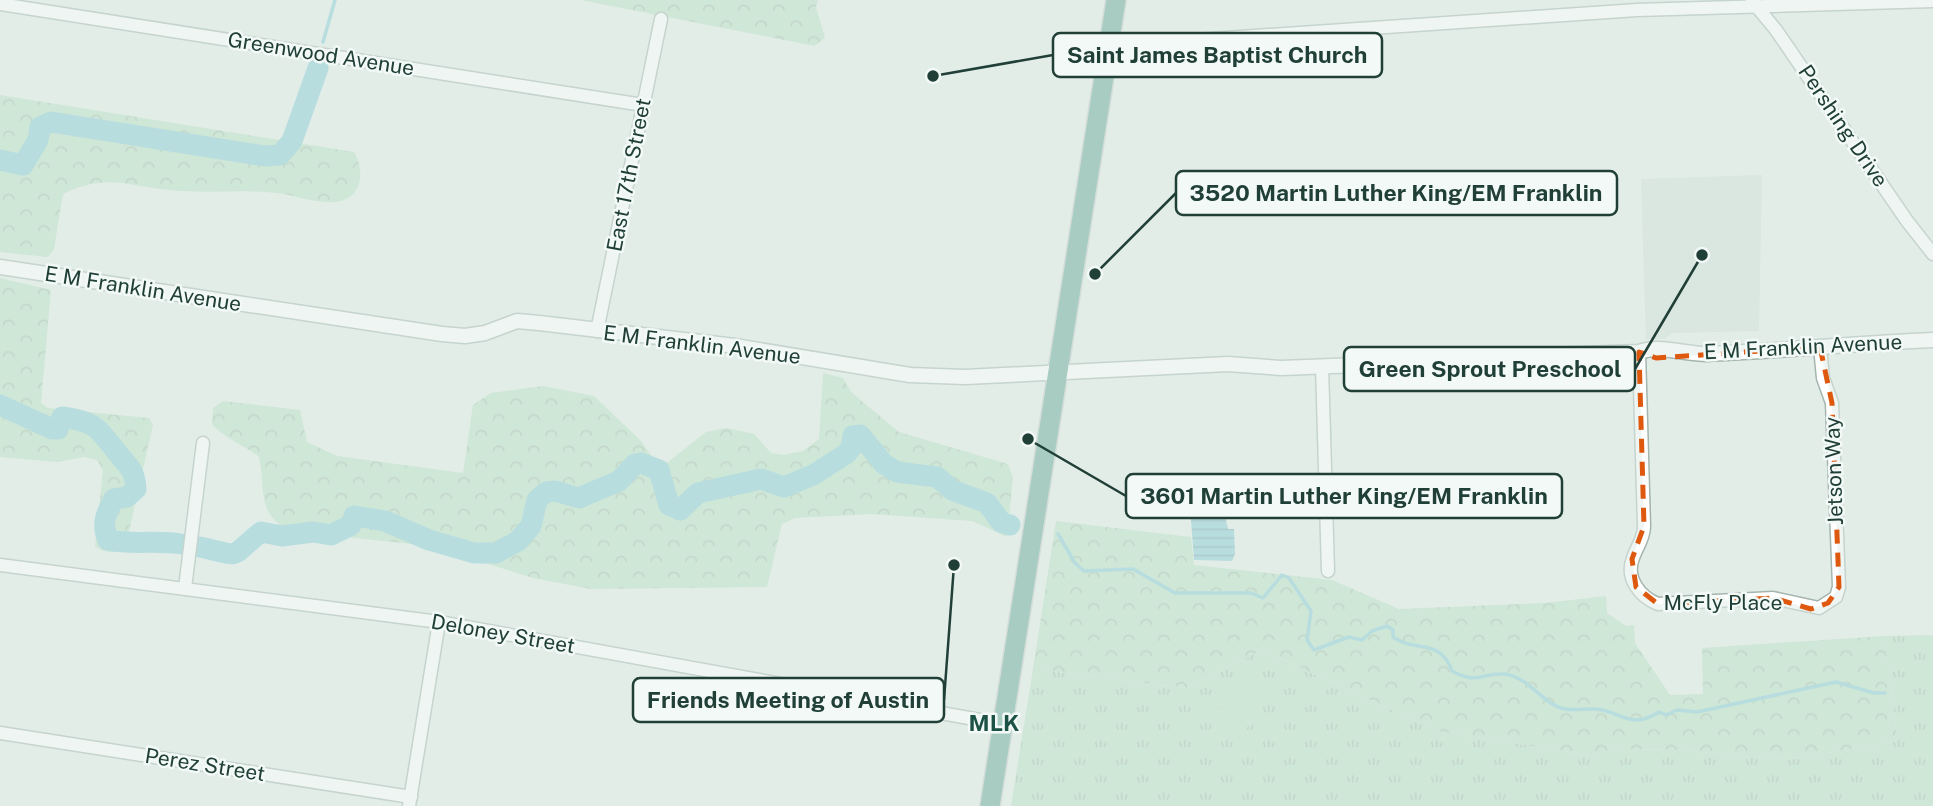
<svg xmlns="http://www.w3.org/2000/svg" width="1933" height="806" viewBox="0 0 1933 806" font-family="'Public Sans',sans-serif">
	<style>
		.built { fill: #d0ddd7 }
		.grass { fill: url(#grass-tufts) }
		.forest { fill: url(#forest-crowns) }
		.garden { fill: #b9dfc3 }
		.water { fill: url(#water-rules) }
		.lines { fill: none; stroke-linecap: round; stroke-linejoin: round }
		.stream { stroke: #86cad6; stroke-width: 3.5 }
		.river { stroke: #86cad6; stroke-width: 21 }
		.minor-casing { stroke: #a4b5af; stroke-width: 15 }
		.tertiary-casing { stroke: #a4b5af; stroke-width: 17 }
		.primary-casing { stroke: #c1c9c7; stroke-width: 22 }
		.minor { stroke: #fff; stroke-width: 12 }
		.tertiary { stroke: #fff; stroke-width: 14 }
		.primary { stroke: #63a594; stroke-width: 19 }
		.marked { fill: none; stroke: #de580e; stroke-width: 5; stroke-dasharray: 14 9; stroke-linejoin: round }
		.labels { text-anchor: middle; stroke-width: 5; stroke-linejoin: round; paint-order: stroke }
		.street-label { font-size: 21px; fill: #203f37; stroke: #f2f9f6 }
		.neighbourhood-label { font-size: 23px; font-weight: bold; fill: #1b5245; stroke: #f2f9f6 }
		.leader { fill: none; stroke: #203f37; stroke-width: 2.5 }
		.callout-dot { fill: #203f37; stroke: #f2f9f6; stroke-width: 2.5 }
		.callout { fill: #f2f9f6; stroke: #203f37; stroke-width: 2.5 }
		.callout-label { font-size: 23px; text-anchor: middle; font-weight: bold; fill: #203f37 }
	</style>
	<defs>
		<pattern id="grass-tufts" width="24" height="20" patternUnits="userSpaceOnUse" patternTransform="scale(1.75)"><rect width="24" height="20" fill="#b9dfc3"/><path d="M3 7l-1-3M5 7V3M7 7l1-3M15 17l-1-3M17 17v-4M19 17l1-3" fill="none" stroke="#9fc0a8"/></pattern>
		<pattern id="forest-crowns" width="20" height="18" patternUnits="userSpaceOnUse" patternTransform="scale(1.75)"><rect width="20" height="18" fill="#b9dfc3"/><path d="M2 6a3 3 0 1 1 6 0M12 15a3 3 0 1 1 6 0" fill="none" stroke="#9fc0a8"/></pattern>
		<pattern id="water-rules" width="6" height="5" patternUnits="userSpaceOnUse" patternTransform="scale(1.75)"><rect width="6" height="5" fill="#86cad6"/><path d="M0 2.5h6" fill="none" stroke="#6da5ae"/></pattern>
	</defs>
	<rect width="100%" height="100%" fill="#e2ede8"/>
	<path class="built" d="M 1762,175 L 1759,331 L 1673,333 L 1664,339 L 1646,339 L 1641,179 Z"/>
	<path class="grass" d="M 1933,635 L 1933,806 L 1011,806 L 1033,669 L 1187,688 L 1262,650 L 1437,731 L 1582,754 L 1625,749 L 1677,750 L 1785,760 L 1898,741 L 1884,636 Z"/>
	<g class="forest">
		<path d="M 581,0 L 818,0 L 816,7 L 825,38 L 815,46 Z"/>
		<path d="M 0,95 L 354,152 C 363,165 364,191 346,199 C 328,208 296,195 277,193 C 241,189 204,194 169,190 C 125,186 107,173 63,194 L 54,249 L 48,257 L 0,252 Z"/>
		<path d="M 0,278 L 51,290 L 41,403 L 48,408 L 149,418 L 153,425 L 125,549 C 115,554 103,553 95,546 L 103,470 L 97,460 L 84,457 L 57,462 L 0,457 Z"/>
		<path d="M 823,373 L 843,378 L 851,392 L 899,432 L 1008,464 L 1013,478 L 1007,537 L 972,521 L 871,514 L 795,518 L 782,524 L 767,587 L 591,589 L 533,578 L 431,546 L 289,531 C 256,512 266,491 259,457 C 244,445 224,438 212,424 L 213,408 L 223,401 L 300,410 L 307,442 L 337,456 L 463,473 L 473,405 L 491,393 L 543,386 L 594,396 L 640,440 L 654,459 L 668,462 L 706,432 L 727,428 L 754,434 L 771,453 L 784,455 L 803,451 L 819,439 Z"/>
		<path d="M 1056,521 L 1191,537 L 1194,565 L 1332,580 L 1399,609 L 1545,603 L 1606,596 L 1607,613 L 1626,626 L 1634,625 L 1635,643 L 1670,695 L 1703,694 L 1702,648 L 1884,636 L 1898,741 L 1785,760 L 1677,750 L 1625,749 L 1583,754 L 1437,731 L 1262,650 L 1187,688 L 1033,669 Z"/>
	</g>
	<path class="garden" d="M 1242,673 L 1258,678 C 1267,696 1255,718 1244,732 L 1229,737 L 1213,729 L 1213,715 L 1225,705 L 1236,678 Z"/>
	<path class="water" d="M 1200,505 L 1200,512 L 1224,511 L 1228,529 L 1234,529 L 1235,554 L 1232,561 L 1194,560 L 1190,506 Z"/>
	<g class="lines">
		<g class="stream">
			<path d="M 323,42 L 335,0"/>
			<path d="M 1058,534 L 1075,563 L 1084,571 L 1133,569 L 1175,593 L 1251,593 L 1263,598 L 1282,575 L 1289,578 L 1311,611 L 1307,640 L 1314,650 L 1349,637 L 1362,640 L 1372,631 L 1387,626 L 1393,630 L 1393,637 C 1415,653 1440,637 1452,671 C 1477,685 1480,673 1504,674 C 1525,676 1538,696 1554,705 C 1567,713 1582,708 1597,709 C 1621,712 1631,730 1659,712 L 1666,715 L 1677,710 L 1697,712 L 1836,682 L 1874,693 L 1885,693"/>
		</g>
		<g class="river">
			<path d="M 0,160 L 23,165 L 38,140 L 40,127 L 51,122 L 265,156 L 280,155 L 292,141 L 318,68"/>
			<path d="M 0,405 L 52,429 L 58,429 L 62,417 C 99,422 98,430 120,456 C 130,468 135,471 136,489 L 127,497 L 114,499 C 106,513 101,524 108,540 C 132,545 157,540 181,544"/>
			<path d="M 200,547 C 245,557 227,559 261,532 L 282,536 L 313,532 L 331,535 L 351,525 L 354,516 L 385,521 L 429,540 L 474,553 L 496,553 L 518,541 L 531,526 L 537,500 L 546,492 L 555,491 L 579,498 L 619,481 L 635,464 L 641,463 L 659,470 L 669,505 L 680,510 L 698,493 L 761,479 L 784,487 L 813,475 L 846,454 L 851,448 L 853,436 L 860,435 L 884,464 L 897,472 L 937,477 L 952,490 L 987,503 L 1001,522 L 1010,525"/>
		</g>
		<defs>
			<g id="minor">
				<path d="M 1752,1 L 1776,30 L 1907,221 L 1933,254"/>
				<path d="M 0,4 L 643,105"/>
				<path d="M 1108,46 L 1637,10 L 1933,1"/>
				<path d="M 597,331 L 661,19"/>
				<path d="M 1639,352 L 1644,526 C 1644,539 1637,546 1633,558 C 1625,578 1640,597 1658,604 L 1773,598 L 1819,608 L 1836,597 L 1839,587 L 1832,403 L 1823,378 L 1820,347"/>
				<path d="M 1322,366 L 1328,571"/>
				<path d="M 1192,495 L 1325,490"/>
				<path d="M 0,565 L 439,622 L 1002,724"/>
				<path d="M 185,588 L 203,443"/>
				<path d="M 0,733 L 411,797"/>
				<path d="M 409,806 L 439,622"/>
			</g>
			<g id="tertiary">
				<path d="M 0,267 L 442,334 L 465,336 L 485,333 L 517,321 L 539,323 L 735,346 L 910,375 L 965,377 L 1228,364 L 1281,368 L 1410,363 C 1423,367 1433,367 1444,359"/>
				<path d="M 1437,356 L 1444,359 L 1639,352 C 1659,344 1683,354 1707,354 C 1783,351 1857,343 1933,340"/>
			</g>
			<path id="primary" d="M 990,806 L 1116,0"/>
		</defs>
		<use href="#minor" class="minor-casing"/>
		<use href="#tertiary" class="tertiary-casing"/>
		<use href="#primary" class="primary-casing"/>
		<use href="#minor" class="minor"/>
		<use href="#tertiary" class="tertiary"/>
		<use href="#primary" class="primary"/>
	</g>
	<path d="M0 0H1933V806H0ZM 1820,347 L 1832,403 L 1839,587 L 1828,603 L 1811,609 L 1773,598 L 1658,604 L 1636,587 L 1632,559 L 1644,526 L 1639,352 L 1656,358 Z" fill="#e2ede8" fill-opacity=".55" fill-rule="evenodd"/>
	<path class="marked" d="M 1820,347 L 1832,403 L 1839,587 L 1828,603 L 1811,609 L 1773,598 L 1658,604 L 1636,587 L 1632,559 L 1644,526 L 1639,352 L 1656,358 Z"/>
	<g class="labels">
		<g class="street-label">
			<text transform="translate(321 54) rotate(9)" y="7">Greenwood Avenue</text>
			<text transform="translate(1843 126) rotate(56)" y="7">Pershing Drive</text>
			<text transform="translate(629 175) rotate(-79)" y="7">East 17th Street</text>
			<text transform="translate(143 289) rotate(9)" y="7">E M Franklin Avenue</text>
			<text transform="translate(702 345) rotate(7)" y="7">E M Franklin Avenue</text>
			<text transform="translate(1803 347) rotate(-3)" y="7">E M Franklin Avenue</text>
			<text transform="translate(1834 471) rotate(-92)" y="7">Jetson Way</text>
			<text x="1723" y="610">McFly Place</text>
			<text transform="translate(503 634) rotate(10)" y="7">Deloney Street</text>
			<text transform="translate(205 765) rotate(9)" y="7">Perez Street</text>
		</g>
		<g class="neighbourhood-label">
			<text x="994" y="731">MLK</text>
		</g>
	</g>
	<path class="leader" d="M933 76L1053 55M1095 274L1176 193M1702 255L1635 369M1028 439L1126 496M954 565L944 700"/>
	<g class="callout-dot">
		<circle cx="933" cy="76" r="7"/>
		<circle cx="1095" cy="274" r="7"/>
		<circle cx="1702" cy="255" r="7"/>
		<circle cx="1028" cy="439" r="7"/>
		<circle cx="954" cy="565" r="7"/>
	</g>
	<g class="callout">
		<rect x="1053" y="33" width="329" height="44" rx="7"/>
		<rect x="1176" y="171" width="441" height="44" rx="7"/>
		<rect x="1344" y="347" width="291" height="44" rx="7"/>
		<rect x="1126" y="474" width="436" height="44" rx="7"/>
		<rect x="633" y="678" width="311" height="44" rx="7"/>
	</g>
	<g class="callout-label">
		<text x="1217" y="63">Saint James Baptist Church</text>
		<text x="1396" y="201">3520 Martin Luther King/EM Franklin</text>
		<text x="1490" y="377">Green Sprout Preschool</text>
		<text x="1344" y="504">3601 Martin Luther King/EM Franklin</text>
		<text x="788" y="708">Friends Meeting of Austin</text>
	</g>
</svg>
